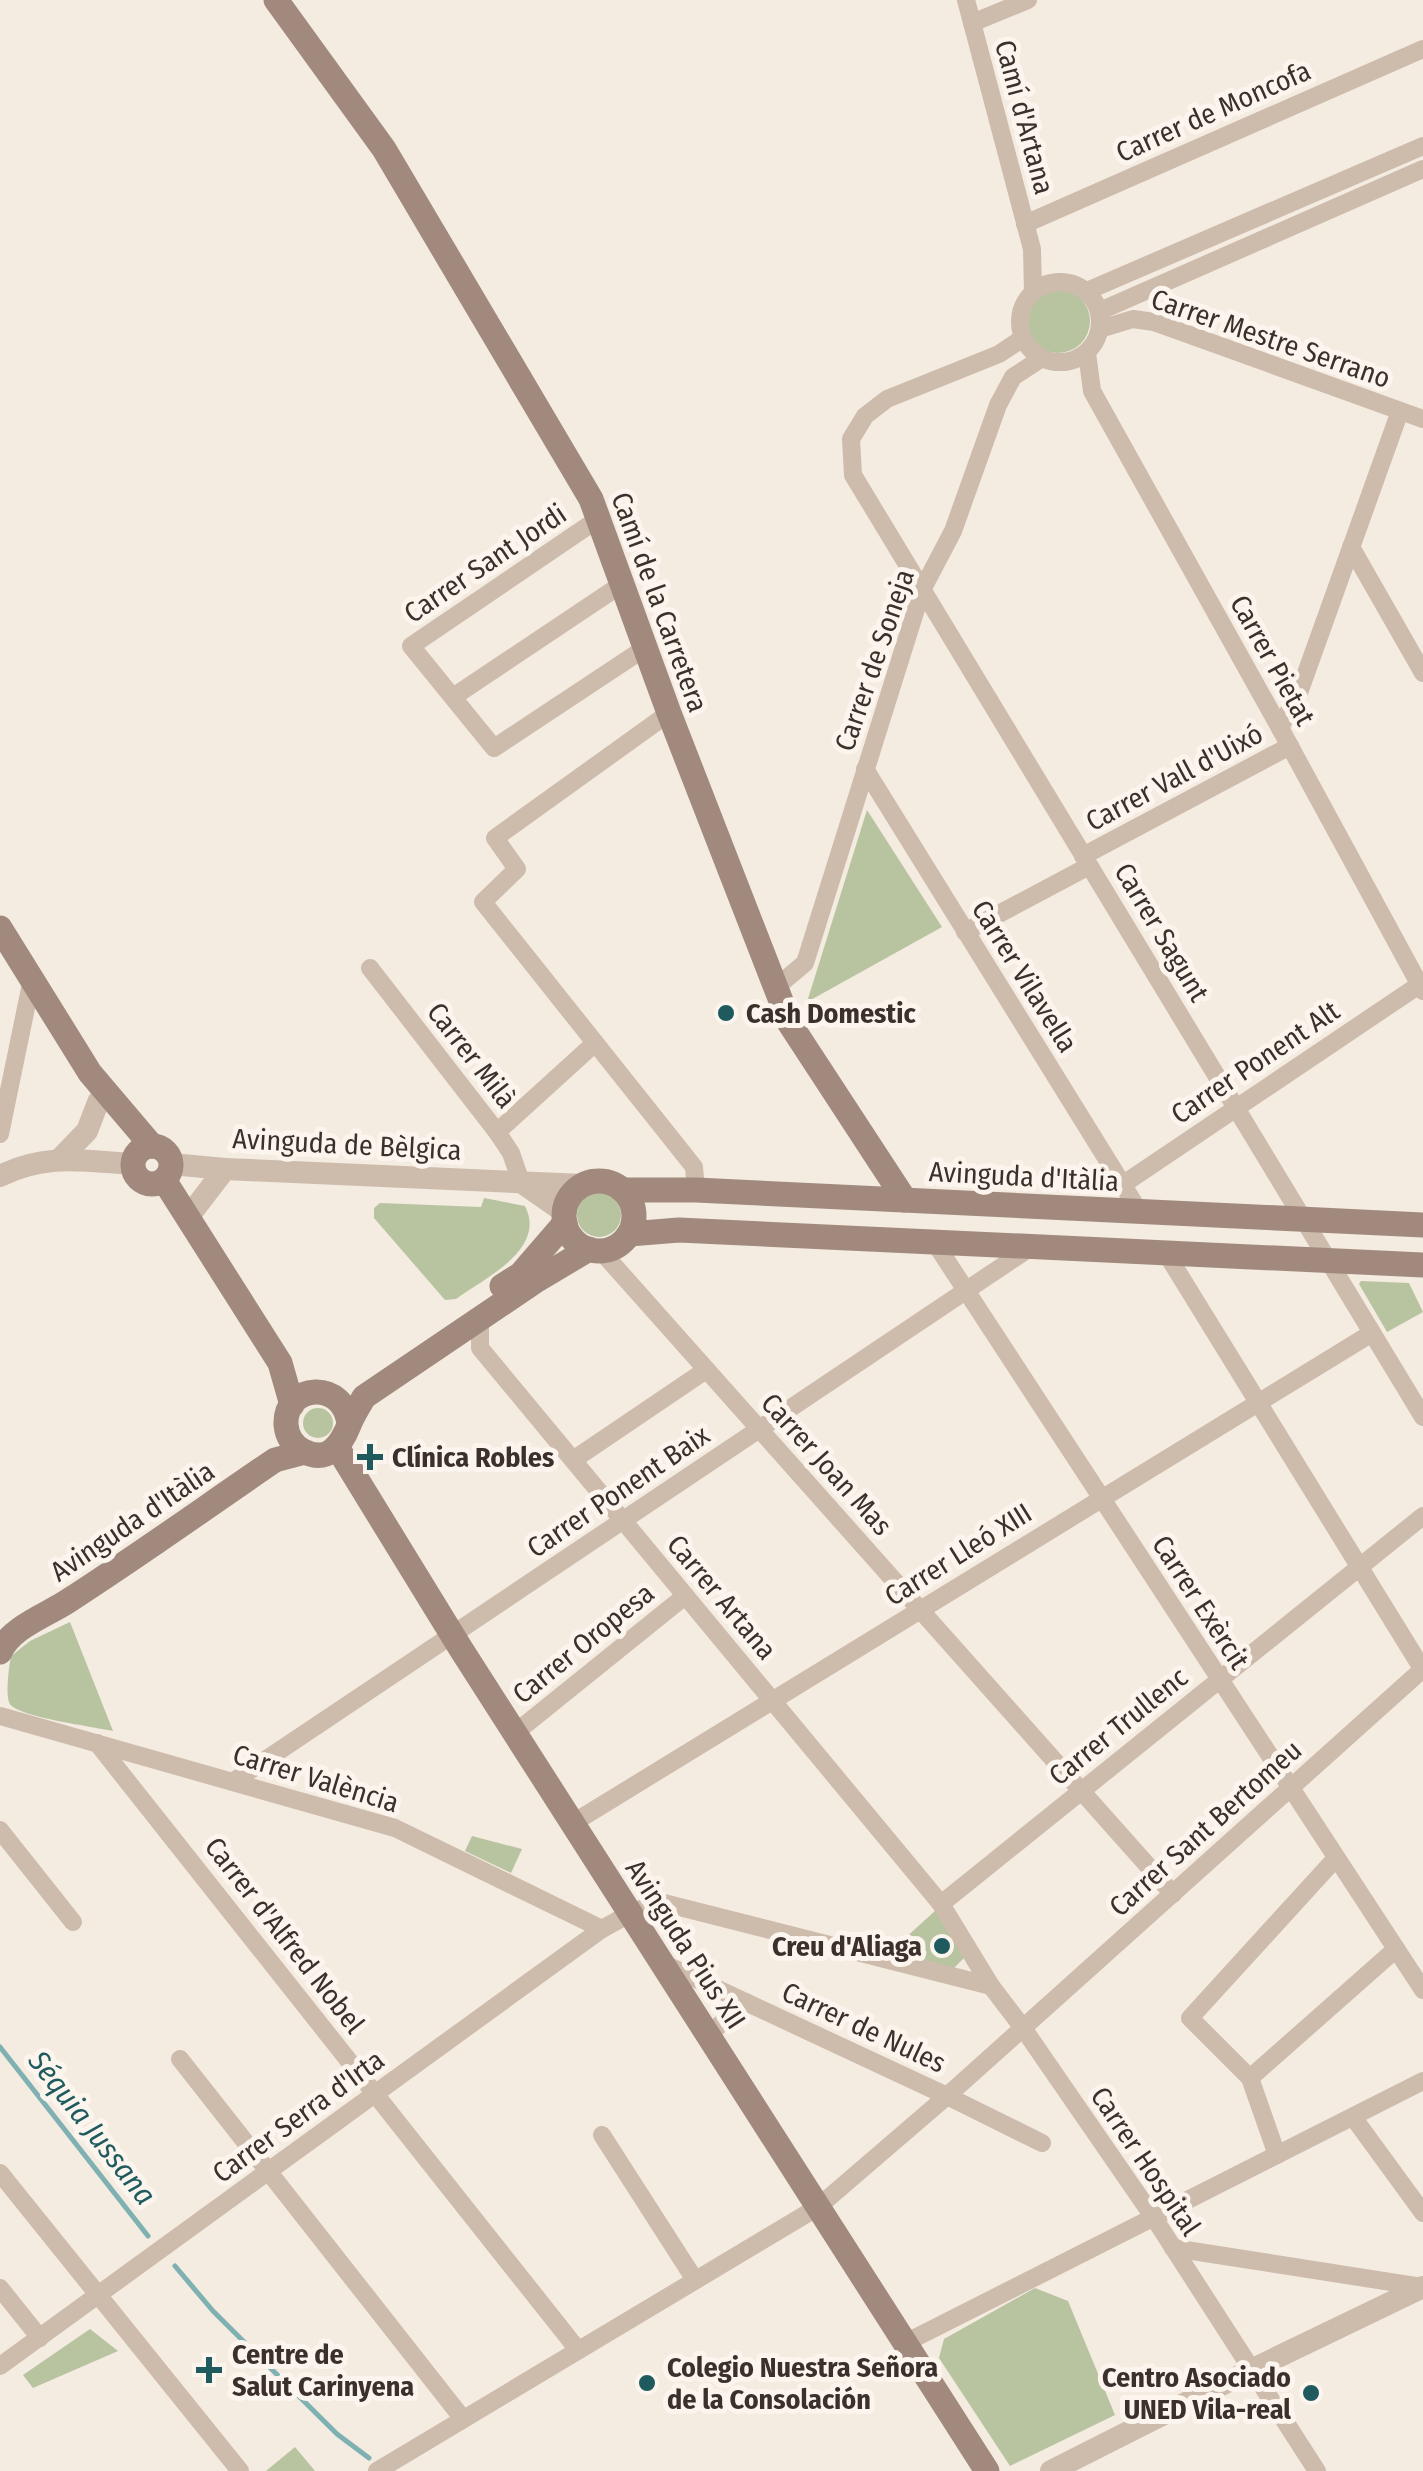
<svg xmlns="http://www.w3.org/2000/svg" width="1423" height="2471" viewBox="0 0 1423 2471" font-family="'Fira Sans Condensed',sans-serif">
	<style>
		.green { fill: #b8c4a0 }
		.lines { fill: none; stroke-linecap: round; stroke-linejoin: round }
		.stream { stroke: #7fb0b2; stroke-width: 5 }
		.minor { stroke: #cdbbac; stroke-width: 18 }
		.tertiary { stroke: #cdbbac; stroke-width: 22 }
		.secondary { stroke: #a18a7d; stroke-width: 25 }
		.poi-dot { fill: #1f5a5e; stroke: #fbf5ee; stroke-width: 4 }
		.labels { text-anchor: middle; stroke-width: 10; stroke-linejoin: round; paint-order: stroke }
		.street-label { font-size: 28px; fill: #3b302b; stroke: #fbf5ee }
		.poi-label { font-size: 28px; font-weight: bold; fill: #3b302b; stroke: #fbf5ee; text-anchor: start }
		.water-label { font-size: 30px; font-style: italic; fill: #1f5a5e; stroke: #fbf5ee }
	</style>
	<rect width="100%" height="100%" fill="#f4ebe1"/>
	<g class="green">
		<circle cx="1058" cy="321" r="32"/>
		<path d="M 867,810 L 942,927 L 807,1002 Z"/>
		<circle cx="599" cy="1215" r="22"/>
		<path d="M 484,1198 L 525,1206 C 547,1249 485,1278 456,1299 L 445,1300 L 374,1218 L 374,1208 L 380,1203 L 481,1207 Z"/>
		<path d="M 1361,1281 L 1409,1283 L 1423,1312 L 1387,1332 L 1359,1284 Z"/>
		<circle cx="318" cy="1423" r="15"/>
		<path d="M 70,1622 L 113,1731 C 95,1727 18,1717 10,1704 C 5,1696 9,1667 11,1656 L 30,1641 Z"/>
		<path d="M 472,1836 L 522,1849 L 511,1873 L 465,1851 Z"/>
		<path d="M 936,1910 L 965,1957 L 954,1968 L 891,1951 Z"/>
		<path d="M 1035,2288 L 1068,2301 L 1115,2415 L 1010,2466 L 939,2358 L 944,2339 Z"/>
		<path d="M 90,2329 L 118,2351 L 33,2388 L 23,2375 Z"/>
		<path d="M 295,2447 L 315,2471 L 266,2471 Z"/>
	</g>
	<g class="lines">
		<g class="stream">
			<path d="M 0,2047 L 148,2236"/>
			<path d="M 175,2266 L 213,2311 L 337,2434 L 369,2458"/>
		</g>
		<g class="minor">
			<path d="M 966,0 L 1032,249 L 1033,292"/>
			<path d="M 972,23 L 1028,0"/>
			<path d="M 1025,224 L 1423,49"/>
			<circle cx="1060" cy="322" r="40"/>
			<path d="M 1087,291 L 1423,146"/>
			<path d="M 1100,311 L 1423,169"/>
			<path d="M 1100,329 L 1133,319 L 1154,322 L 1423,419"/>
			<path d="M 1023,338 L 999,354 L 887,399 L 865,416 L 851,439 L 853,475 L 1423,1417"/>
			<path d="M 1087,353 L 1092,391 L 1280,728 L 1423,991"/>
			<path d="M 598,519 L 411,646 L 494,748 L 645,648"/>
			<path d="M 1351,547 L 1423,673"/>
			<path d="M 453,697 L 622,584"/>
			<path d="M 669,713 L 495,838 L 517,869 L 483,902 L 694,1167 L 696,1190"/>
			<path d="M 1280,728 L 1300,690 L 1400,411"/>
			<path d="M 865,769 L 1139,1211"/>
			<path d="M 1083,856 L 1290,746"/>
			<path d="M 965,932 L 1089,866"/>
			<path d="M 370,968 L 497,1132 L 511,1153 L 521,1182"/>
			<path d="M 774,989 L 805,963 L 922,590 L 953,531 L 998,405 L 1013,377 L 1042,358"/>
			<path d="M 497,1132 L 595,1043"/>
			<path d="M 0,1134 L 32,979"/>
			<path d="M 1122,1185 L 1419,985"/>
			<path d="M 935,1243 L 1423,1990"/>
			<path d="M 601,1251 L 1173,1894"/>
			<path d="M 1166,1253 L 1423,1670"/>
			<path d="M 480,1319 L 480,1348 L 941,1904 L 991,1986 L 1023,2028 L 1154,2218 L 1317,2471"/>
			<path d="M 573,1460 L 706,1370"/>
			<path d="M 0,1716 L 395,1828 L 602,1929"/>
			<path d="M 515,1733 L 685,1596"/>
			<path d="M 97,1743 L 578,2350"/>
			<path d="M 234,1781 L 1031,1247"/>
			<path d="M 573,1823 L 1372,1333"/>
			<path d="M 0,1830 L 73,1922"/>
			<path d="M 941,1904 L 1423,1516"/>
			<path d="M 662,1963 L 947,2096 L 1042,2143"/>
			<path d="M 708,2035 L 746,2002"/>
			<path d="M 180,2059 L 463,2419"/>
			<path d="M 1250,2078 L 1396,1949"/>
			<path d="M 1353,2117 L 1423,2213"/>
			<path d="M 602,2135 L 695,2280"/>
			<path d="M 1277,2155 L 1250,2078 L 1190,2018 L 1336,1858"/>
			<path d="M 0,2173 L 240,2471"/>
			<path d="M 1173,2248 L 1423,2287"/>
			<path d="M 0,2288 L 40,2338"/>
			<path d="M 905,2343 L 1423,2081"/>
			<path d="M 0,2366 L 602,1929 L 631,1913 L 660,1902 L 991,1986"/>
			<path d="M 377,2471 L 818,2207 L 947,2096 L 1423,1669"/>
		</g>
		<g class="tertiary">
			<path d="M 60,1159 L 87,1131 L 99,1100"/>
			<path d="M 171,1164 L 225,1169 L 583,1185"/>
			<path d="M 0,1176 C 45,1153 84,1161 133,1164"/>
			<path d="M 521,1182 L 564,1212"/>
			<path d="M 189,1216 L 225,1169"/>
			<path d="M 1051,2471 L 1251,2370 L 1423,2287"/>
		</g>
		<g class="secondary">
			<path d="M 276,0 L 384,149 L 591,499 L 669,713 L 790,1024 L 905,1200"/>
			<path d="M 0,928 L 90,1073 L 152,1146"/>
			<circle cx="152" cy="1165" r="19"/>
			<path d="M 164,1180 L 280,1363 L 292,1405"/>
			<circle cx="599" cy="1216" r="35"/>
			<path d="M 622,1190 L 696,1190 L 1423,1225"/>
			<path d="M 629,1234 L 679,1230 L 1423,1265"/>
			<path d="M 502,1286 L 521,1274 L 565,1223"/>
			<path d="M 349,1425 C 345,1379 284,1383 286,1425 C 287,1436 293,1446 303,1451 C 328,1464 341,1445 349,1425 C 353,1415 359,1406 364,1397 L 537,1280 L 589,1249"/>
			<path d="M 337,1447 L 461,1649 L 987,2471"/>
			<path d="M 0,1652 C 11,1627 47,1615 68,1601 C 138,1556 206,1507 275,1460 L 305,1452"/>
		</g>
	</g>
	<g class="poi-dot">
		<circle cx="726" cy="1013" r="10"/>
		<path d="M365 1442h10v10h10v10h-10v10h-10v-10h-10v-10h10z"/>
		<circle cx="942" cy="1946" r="10"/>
		<path d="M204 2355h10v10h10v10h-10v10h-10v-10h-10v-10h10z"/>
		<circle cx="647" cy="2383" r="10"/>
		<circle cx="1311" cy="2393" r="10"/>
	</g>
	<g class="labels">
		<g class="street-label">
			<text transform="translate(1213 111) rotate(-24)" y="10">Carrer de Moncofa</text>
			<text transform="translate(1025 117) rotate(75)" y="10">Camí d'Artana</text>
			<text transform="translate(1271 338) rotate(19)" y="10">Carrer Mestre Serrano</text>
			<text transform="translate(485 563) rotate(-34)" y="10">Carrer Sant Jordi</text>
			<text transform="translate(660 602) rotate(70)" y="10">Camí de la Carretera</text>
			<text transform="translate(874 660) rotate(-71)" y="10">Carrer de Soneja</text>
			<text transform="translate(1273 660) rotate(61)" y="10">Carrer Pietat</text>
			<text transform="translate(1174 777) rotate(-28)" y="10">Carrer Vall d'Uixó</text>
			<text transform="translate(1162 932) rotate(59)" y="10">Carrer Sagunt</text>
			<text transform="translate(1025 976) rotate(58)" y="10">Carrer Vilavella</text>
			<text transform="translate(472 1055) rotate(52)" y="10">Carrer Milà</text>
			<text transform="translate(1255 1062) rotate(-34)" y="10">Carrer Ponent Alt</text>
			<text transform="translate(347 1144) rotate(3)" y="10">Avinguda de Bèlgica</text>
			<text transform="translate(1024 1176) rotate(3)" y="10">Avinguda d'Itàlia</text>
			<text transform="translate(827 1464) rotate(48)" y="10">Carrer Joan Mas</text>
			<text transform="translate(618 1491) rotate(-34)" y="10">Carrer Ponent Baix</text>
			<text transform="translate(132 1521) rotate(-34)" y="10">Avinguda d'Itàlia</text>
			<text transform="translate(958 1554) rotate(-32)" y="10">Carrer Lleó XIII</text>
			<text transform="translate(722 1597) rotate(50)" y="10">Carrer Artana</text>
			<text transform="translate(1201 1602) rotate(57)" y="10">Carrer Exèrcit</text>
			<text transform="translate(583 1643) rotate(-39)" y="10">Carrer Oropesa</text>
			<text transform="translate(1118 1726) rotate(-39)" y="10">Carrer Trullenc</text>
			<text transform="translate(316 1778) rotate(17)" y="10">Carrer València</text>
			<text transform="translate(1205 1828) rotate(-42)" y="10">Carrer Sant Bertomeu</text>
			<text transform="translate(285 1935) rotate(52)" y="10">Carrer d'Alfred Nobel</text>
			<text transform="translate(686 1944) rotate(57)" y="10">Avinguda Pius XII</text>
			<text transform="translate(864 2027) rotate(25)" y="10">Carrer de Nules</text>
			<text transform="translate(298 2116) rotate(-36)" y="10">Carrer Serra d'Irta</text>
			<text transform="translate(1146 2161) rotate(56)" y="10">Carrer Hospital</text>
		</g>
		<g class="poi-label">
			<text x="746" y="1023">Cash Domestic</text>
			<text x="392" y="1467">Clínica Robles</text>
			<text x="922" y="1956" text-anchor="end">Creu d'Aliaga</text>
			<text x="232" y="2364">Centre de<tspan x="232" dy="32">Salut Carinyena</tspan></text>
			<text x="667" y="2377">Colegio Nuestra Señora<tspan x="667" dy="32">de la Consolación</tspan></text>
			<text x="1291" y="2387" text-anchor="end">Centro Asociado<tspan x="1291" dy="32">UNED Vila-real</tspan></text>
		</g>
		<g class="water-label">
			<text transform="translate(92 2128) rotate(52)" y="10">Séquia Jussana</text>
		</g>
	</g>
</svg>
